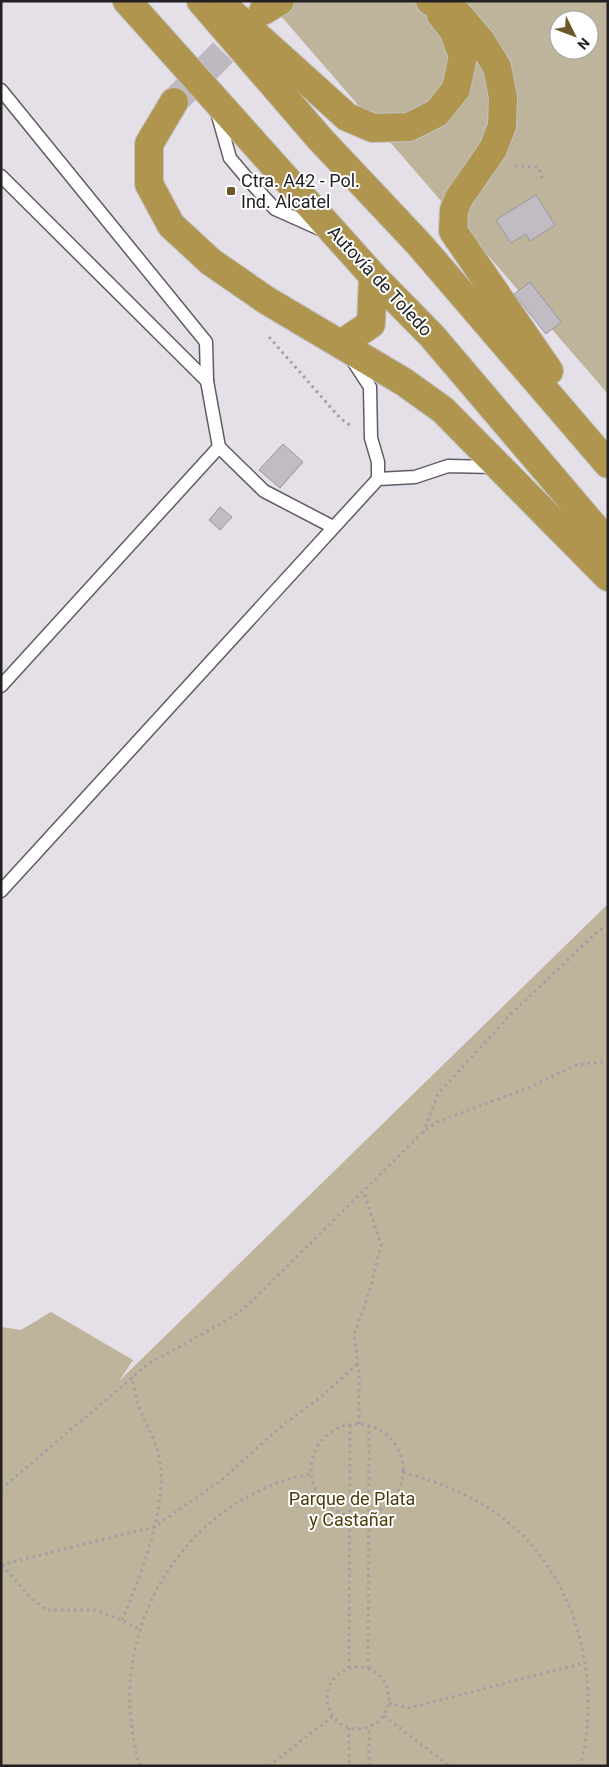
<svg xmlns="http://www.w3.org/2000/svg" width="609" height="1767" viewBox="0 0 609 1767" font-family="Roboto,sans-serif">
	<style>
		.green { fill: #beb49b; fill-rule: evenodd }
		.building { fill: #c1bcc3; stroke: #9b969d }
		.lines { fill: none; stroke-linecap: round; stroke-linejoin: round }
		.motorway-tunnel { stroke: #beb9c0; stroke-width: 28; stroke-dasharray: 28 14; stroke-linecap: butt }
		.service-casing { stroke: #615c63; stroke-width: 15 }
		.motorway-casing { stroke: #c1c1c1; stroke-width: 30 }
		.path { stroke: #a39ea4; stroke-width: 3; stroke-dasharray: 2.5 4; stroke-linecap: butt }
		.service { stroke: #fff; stroke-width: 12 }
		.motorway { stroke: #b0954e; stroke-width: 28 }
		.poi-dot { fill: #6c5927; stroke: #fff; stroke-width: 2 }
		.labels { text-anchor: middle; stroke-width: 4; stroke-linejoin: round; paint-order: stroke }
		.poi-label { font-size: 18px; fill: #222023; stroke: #fff; text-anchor: start }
		.street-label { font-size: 18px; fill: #222023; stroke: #fff }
		.park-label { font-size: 18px; fill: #4d3c09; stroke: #fff }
	</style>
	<rect width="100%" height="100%" fill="#e5dfe7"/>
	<g class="green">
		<path d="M 268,1 L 608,1 L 608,394 ZM 559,20 L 589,20 L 589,50 L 559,50 Z"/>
		<path d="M 608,904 L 608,1766 L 1,1766 L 1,1327 L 21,1330 L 51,1312 L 133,1360 L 119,1381 Z"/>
	</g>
	<g class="building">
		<path d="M 536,195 L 555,225 L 530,241 L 526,234 L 511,243 L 496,220 Z"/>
		<path d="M 530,282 L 561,322 L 546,334 L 514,294 Z"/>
		<path d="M 283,444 L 303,462 L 280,488 L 259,470 Z"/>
		<path d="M 220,507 L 232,517 L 220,530 L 209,520 Z"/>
	</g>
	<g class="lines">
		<path class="motorway-tunnel" d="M 174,102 L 252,23"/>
		<defs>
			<g id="service">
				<path d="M 1,90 L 206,342 L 207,381"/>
				<path d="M 217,112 L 230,158 L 246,177 L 275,209 L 322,230"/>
				<path d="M 1,176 L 207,381 L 219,447 L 1,686"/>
				<path d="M 351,358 L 370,387 L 371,438 L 378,462 L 378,479"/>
				<path d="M 219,447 L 264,491 L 333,527"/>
				<path d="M 1,891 L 378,479 L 415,477 L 448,466 L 495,467"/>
			</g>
			<g id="motorway">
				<path d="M 127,1 L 373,276 L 432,336 L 608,543"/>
				<path d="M 201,1 L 321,140 L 419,244 L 608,464"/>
				<path d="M 430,1 L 458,14 L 481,41 L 497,67 L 503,97 L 502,126 L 493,149 L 459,198 L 454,210 L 453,231 L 549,371"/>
				<path d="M 223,5 L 347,117 L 373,128 L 409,127 L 437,113 L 456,89 L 463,56 L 453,30 L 441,15"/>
				<path d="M 263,11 L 280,1"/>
				<path d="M 174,102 L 149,144 L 149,184 L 171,225 L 211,262 L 266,300 L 404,382 L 443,410 L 608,577"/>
				<path d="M 341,344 L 371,324 L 373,276"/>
			</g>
		</defs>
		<use href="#service" class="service-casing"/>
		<use href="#motorway" class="motorway-casing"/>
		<g class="path">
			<path d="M 515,166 L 538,167 L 543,180"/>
			<path d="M 269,337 L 340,418 L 351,426"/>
			<path d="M 423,1133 L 438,1094 L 510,1015 L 598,931 L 608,926"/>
			<circle cx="357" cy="1470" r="46"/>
			<path d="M 359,1424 L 359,1373 L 354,1334 L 369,1293 L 381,1245 L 364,1192"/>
			<path d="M 403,1472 C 441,1483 478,1497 509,1523 C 577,1578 603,1684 580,1766"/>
			<path d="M 1,1489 L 148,1364 L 229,1319 L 248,1305 L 422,1133 L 437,1122 L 530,1087 L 576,1065 L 600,1062 L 608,1063"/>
			<path d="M 1,1565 L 154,1527 L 219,1482 L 285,1423 L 316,1401 L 358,1364"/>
			<path d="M 2,1565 L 30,1597 L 46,1610 L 94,1610 L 122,1620 L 139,1629"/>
			<path d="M 122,1620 C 141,1576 171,1499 158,1452 C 154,1437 146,1425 140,1410 C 136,1400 134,1387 132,1377"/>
			<circle cx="358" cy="1698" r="31"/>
			<path d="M 349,1668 L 350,1424"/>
			<path d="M 368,1668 L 369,1425"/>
			<path d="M 389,1703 L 409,1708 L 584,1663"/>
			<path d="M 384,1716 L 450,1766"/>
			<path d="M 349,1728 L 349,1766"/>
			<path d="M 140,1766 C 134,1748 132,1728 130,1710 C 124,1600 200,1495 310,1474"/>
			<path d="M 269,1766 L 332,1717"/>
			<path d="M 369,1766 L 369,1728"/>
		</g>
		<use href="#service" class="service"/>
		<use href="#motorway" class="motorway"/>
	</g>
	<rect class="poi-dot" x="226" y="186" width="10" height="10" rx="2.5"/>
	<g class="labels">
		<g class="poi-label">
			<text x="241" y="187">Ctra. A42 - Pol.<tspan x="241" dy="21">Ind. Alcatel</tspan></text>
		</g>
		<g class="street-label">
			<text transform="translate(380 281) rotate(47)" y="6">Autovía de Toledo</text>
		</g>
		<g class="park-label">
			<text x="352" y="1505">Parque de Plata<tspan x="352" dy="21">y Castañar</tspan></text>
		</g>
	</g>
	<rect width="609" height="1767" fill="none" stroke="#222023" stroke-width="5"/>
	<g transform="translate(574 35) rotate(132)"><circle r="24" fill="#ffffff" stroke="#a7a6a7"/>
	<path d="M0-4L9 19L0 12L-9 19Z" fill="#6c5927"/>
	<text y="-8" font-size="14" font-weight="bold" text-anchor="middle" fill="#222023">N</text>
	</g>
</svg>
